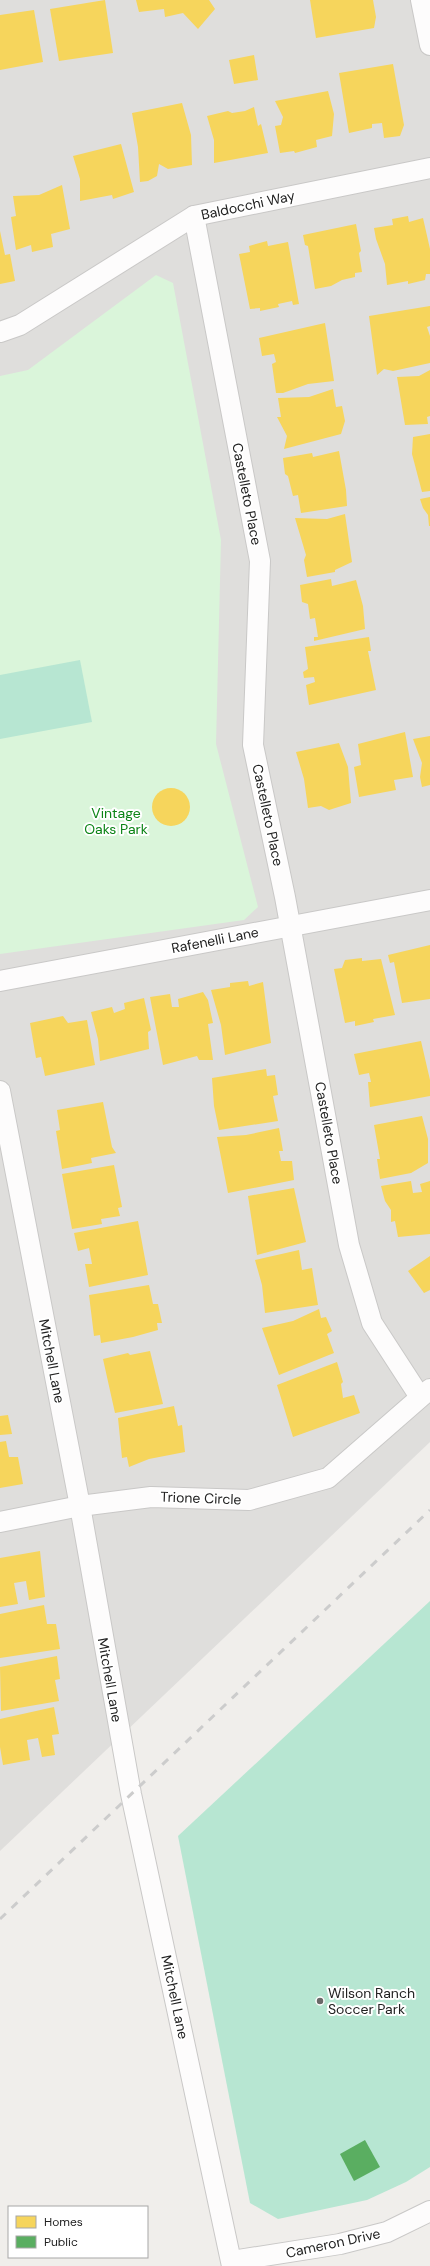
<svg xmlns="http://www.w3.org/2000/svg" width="430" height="2266" viewBox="0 0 430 2266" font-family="'DM Sans',sans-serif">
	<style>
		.residential { fill: #dfdedc }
		.park { fill: #daf5da }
		.pitch { fill: #b7e6d2 }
		.homes { fill: #f6d55c }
		.public { fill: #5aae61 }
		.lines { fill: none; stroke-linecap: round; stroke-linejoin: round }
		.street-casing { stroke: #c9c8c7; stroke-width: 22 }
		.street { stroke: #fdfcfc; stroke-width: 20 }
		.rail { stroke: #ccc; stroke-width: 3; stroke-dasharray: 8 8; stroke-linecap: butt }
		.poi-dot { fill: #6a6968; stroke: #fff; stroke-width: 1.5 }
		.labels { text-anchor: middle; stroke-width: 4; stroke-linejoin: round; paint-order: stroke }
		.street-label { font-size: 14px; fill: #222; stroke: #fff }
		.park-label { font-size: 14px; fill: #0c8416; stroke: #fff }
		.poi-label { font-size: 14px; fill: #222; stroke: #fff; text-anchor: start }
	</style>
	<rect width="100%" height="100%" fill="#f0eeeb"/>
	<path class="residential" d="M 0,0 L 430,0 L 430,1442 L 0,1851 Z"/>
	<path class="park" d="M 156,275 L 173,283 L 221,540 L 216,744 L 258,907 L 244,920 L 0,954 L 0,376 L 28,370 Z"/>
	<g class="pitch">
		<path d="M 80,660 L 92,722 L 0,739 L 0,675 Z"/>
		<path d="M 430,1601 L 430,2167 L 406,2182 L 367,2200 L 278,2219 L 250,2203 L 178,1836 Z"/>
	</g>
	<g class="homes">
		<path d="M 105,0 L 113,53 L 59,61 L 50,9 Z"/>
		<path d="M 136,0 L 209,0 L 215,9 L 198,29 L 183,13 L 165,17 L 164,9 L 139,12 Z"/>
		<path d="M 310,0 L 373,0 L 376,17 L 374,28 L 316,38 Z"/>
		<path d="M 34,10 L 43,62 L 0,70 L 0,15 Z"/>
		<path d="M 254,55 L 258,80 L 234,84 L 229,60 Z"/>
		<path d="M 393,64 L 404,125 L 400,136 L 384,138 L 382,123 L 372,124 L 372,128 L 349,133 L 339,73 Z"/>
		<path d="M 328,91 L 334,114 L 332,136 L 316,140 L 317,147 L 295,153 L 294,151 L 280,153 L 275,126 L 281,125 L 283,117 L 275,101 Z"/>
		<path d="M 182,103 L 191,135 L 192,165 L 168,169 L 159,164 L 157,176 L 148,181 L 140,182 L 138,147 L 132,113 Z"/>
		<path d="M 254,107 L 258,126 L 261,124 L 268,153 L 214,163 L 214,140 L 207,116 L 228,111 L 232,113 L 245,111 Z"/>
		<path d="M 121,144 L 134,192 L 113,199 L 112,195 L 80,201 L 80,179 L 73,156 Z"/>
		<path d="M 62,185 L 70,229 L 51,234 L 53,247 L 32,252 L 31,245 L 16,250 L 11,217 L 16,216 L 13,196 L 39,195 Z"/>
		<path d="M 408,216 L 409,222 L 423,218 L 430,249 L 430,274 L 426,274 L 425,280 L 408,284 L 408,281 L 387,285 L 385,264 L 376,239 L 374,228 L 393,225 L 392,219 Z"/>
		<path d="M 356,224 L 361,251 L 359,253 L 362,272 L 355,273 L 355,277 L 342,280 L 331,286 L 315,289 L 308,246 L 305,245 L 303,235 Z"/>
		<path d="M 0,231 L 5,255 L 10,254 L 15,281 L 0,284 Z"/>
		<path d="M 267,241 L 268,246 L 288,242 L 299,304 L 293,305 L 292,301 L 278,304 L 279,307 L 260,311 L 260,308 L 250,309 L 239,254 L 250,252 L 249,246 Z"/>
		<path d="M 430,306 L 430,326 L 427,327 L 430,336 L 430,363 L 393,371 L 384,369 L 377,375 L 369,316 Z"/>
		<path d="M 325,323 L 334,381 L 308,384 L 283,393 L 276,393 L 272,364 L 276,362 L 274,354 L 262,356 L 259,338 Z"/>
		<path d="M 430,370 L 430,416 L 427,417 L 428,424 L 405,425 L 397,377 L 419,376 Z"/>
		<path d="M 333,389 L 336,407 L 342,406 L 345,421 L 341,434 L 284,449 L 287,436 L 277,417 L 281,417 L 278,398 L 309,397 Z"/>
		<path d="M 430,434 L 430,491 L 422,492 L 412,454 L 413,437 Z"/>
		<path d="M 339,451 L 346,490 L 347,506 L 301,513 L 298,495 L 293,496 L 288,476 L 285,474 L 283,458 L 312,453 L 313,457 Z"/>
		<path d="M 430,497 L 430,526 L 429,526 L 428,515 L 423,508 L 420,499 Z"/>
		<path d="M 345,514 L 352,562 L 335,570 L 335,572 L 307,577 L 304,560 L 306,555 L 295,518 L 327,519 Z"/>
		<path d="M 331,579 L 332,586 L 356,580 L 363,606 L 365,629 L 314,641 L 314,637 L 318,637 L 315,618 L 310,619 L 308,604 L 302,602 L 300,585 Z"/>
		<path d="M 369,637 L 371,651 L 368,651 L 376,690 L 309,705 L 306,685 L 315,682 L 314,677 L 304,678 L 303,672 L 308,669 L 305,647 Z"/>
		<path d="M 405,732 L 413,777 L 394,780 L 396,790 L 359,797 L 354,767 L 361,765 L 358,744 Z"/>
		<path d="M 430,736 L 430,785 L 422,787 L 420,777 L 422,763 L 413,739 Z"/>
		<path d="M 339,743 L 348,767 L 351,803 L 329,810 L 321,806 L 308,808 L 304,779 L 296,752 Z"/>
		<circle cx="171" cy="807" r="19"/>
		<path d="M 430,945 L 430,999 L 402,1003 L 394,962 L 390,963 L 388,955 Z"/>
		<path d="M 362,958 L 362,961 L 381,959 L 395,1015 L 373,1019 L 374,1022 L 355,1026 L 355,1021 L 345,1023 L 334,969 L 342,968 L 345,960 Z"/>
		<path d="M 248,981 L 249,986 L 263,982 L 271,1043 L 225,1055 L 221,1025 L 211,990 L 230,987 L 230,983 Z"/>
		<path d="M 203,992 L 208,1000 L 213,1023 L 208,1024 L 213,1060 L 199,1060 L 197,1056 L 163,1065 L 150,997 L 170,994 L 172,1007 L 179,1007 L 178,999 Z"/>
		<path d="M 144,998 L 151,1030 L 148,1032 L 149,1049 L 100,1061 L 98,1039 L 91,1012 L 112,1007 L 114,1013 L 125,1009 L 124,1003 Z"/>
		<path d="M 63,1016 L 68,1023 L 87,1020 L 95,1065 L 45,1076 L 41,1057 L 36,1058 L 30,1023 Z"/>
		<path d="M 421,1041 L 430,1080 L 430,1096 L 370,1107 L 368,1082 L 371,1082 L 369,1073 L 359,1075 L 354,1054 Z"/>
		<path d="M 266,1069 L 267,1076 L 275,1075 L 278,1095 L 273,1096 L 278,1121 L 219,1130 L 214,1106 L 212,1078 Z"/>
		<path d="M 103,1102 L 112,1147 L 116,1153 L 91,1158 L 92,1163 L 62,1169 L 56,1131 L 60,1130 L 57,1110 Z"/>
		<path d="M 422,1116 L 428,1139 L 428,1163 L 411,1173 L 380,1179 L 377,1159 L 380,1159 L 374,1125 Z"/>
		<path d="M 279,1128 L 283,1151 L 279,1151 L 281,1161 L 292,1161 L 294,1180 L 228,1193 L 217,1137 L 246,1135 Z"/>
		<path d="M 114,1165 L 122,1207 L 118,1208 L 120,1216 L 101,1219 L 102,1224 L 72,1229 L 62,1174 Z"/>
		<path d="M 411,1181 L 413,1193 L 422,1192 L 420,1184 L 430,1181 L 430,1234 L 398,1237 L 395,1221 L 391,1222 L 391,1210 L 385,1201 L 381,1186 Z"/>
		<path d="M 294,1188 L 306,1242 L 257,1255 L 248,1196 Z"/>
		<path d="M 138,1221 L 148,1275 L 89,1287 L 85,1264 L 92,1264 L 89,1248 L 78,1251 L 74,1233 Z"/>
		<path d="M 299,1250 L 302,1270 L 312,1268 L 318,1305 L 265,1313 L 262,1285 L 255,1260 Z"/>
		<path d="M 430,1256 L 430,1290 L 424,1293 L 408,1271 Z"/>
		<path d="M 149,1285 L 153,1304 L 158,1304 L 162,1323 L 157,1323 L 158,1330 L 133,1337 L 101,1343 L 100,1335 L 94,1336 L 89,1295 Z"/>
		<path d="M 319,1309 L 321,1318 L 326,1317 L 332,1331 L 327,1334 L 334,1353 L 279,1375 L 262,1328 L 293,1321 Z"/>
		<path d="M 150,1351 L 163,1404 L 115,1413 L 103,1359 L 128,1353 L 130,1355 Z"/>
		<path d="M 337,1362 L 343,1382 L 341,1384 L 343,1398 L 354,1395 L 360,1413 L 293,1437 L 277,1385 Z"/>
		<path d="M 174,1406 L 178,1426 L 182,1425 L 185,1452 L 149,1459 L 129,1467 L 127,1457 L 122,1458 L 118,1418 Z"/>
		<path d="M 8,1415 L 12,1434 L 0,1435 L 0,1416 Z"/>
		<path d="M 6,1441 L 9,1457 L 18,1457 L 23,1484 L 0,1488 L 0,1442 Z"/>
		<path d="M 40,1551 L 45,1597 L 29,1600 L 26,1581 L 14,1583 L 18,1604 L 0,1607 L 0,1558 Z"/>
		<path d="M 44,1605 L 47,1624 L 56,1624 L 60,1649 L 0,1658 L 0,1614 Z"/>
		<path d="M 57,1656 L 60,1679 L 55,1680 L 59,1701 L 1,1711 L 0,1667 Z"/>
		<path d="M 54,1707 L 59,1734 L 52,1735 L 55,1755 L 42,1757 L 38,1738 L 27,1740 L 30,1760 L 3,1765 L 0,1747 L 0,1719 Z"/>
	</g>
	<path class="public" d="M 365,2140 L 380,2167 L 354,2181 L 340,2154 Z"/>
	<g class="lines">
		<defs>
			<g id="street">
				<path d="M 421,0 L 430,45"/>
				<path d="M 194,216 L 260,561 L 253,745 L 285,897 L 349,1245 L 372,1323 L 420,1397"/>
				<path d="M 0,332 L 20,325 L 194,216 L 430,168"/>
				<path d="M 0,981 L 430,900"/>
				<path d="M 0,1091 L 80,1506 L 131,1794 L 232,2266"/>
				<path d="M 0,1522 L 80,1506 L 151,1497 L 249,1500 L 328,1478 L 430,1389"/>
				<path d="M 232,2261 L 340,2244 L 387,2232 L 430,2211"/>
			</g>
		</defs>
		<use href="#street" class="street-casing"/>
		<use href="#street" class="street"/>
		<path class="rail" d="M 0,1919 L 430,1510"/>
	</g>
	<circle class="poi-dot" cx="320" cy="2001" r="4"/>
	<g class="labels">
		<g class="street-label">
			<text transform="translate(248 205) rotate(-12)" y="5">Baldocchi Way</text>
			<text transform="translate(247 494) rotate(79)" y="5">Castelleto Place</text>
			<text transform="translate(268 815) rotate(78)" y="5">Castelleto Place</text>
			<text transform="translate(215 940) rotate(-11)" y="5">Rafenelli Lane</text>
			<text transform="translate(329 1133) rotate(80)" y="5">Castelleto Place</text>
			<text transform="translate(52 1361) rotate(79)" y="5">Mitchell Lane</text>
			<text transform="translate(201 1498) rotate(2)" y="5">Trione Circle</text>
			<text transform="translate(110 1680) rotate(80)" y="5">Mitchell Lane</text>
			<text transform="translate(175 1997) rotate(78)" y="5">Mitchell Lane</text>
			<text transform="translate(333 2243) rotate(-12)" y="5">Cameron Drive</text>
		</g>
		<g class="park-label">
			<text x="116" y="818">Vintage<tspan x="116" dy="16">Oaks Park</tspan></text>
		</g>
		<g class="poi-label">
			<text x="328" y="1998">Wilson Ranch<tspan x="328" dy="16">Soccer Park</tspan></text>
		</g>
	</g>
	<rect x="8" y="2206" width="140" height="52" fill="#ffffff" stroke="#a7a7a7"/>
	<rect x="16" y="2216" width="20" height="12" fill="#f6d55c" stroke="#a7a7a7"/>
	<text x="44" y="2226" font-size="12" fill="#222222">Homes</text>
	<rect x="16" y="2236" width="20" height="12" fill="#5aae61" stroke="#a7a7a7"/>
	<text x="44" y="2246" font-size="12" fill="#222222">Public</text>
</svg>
